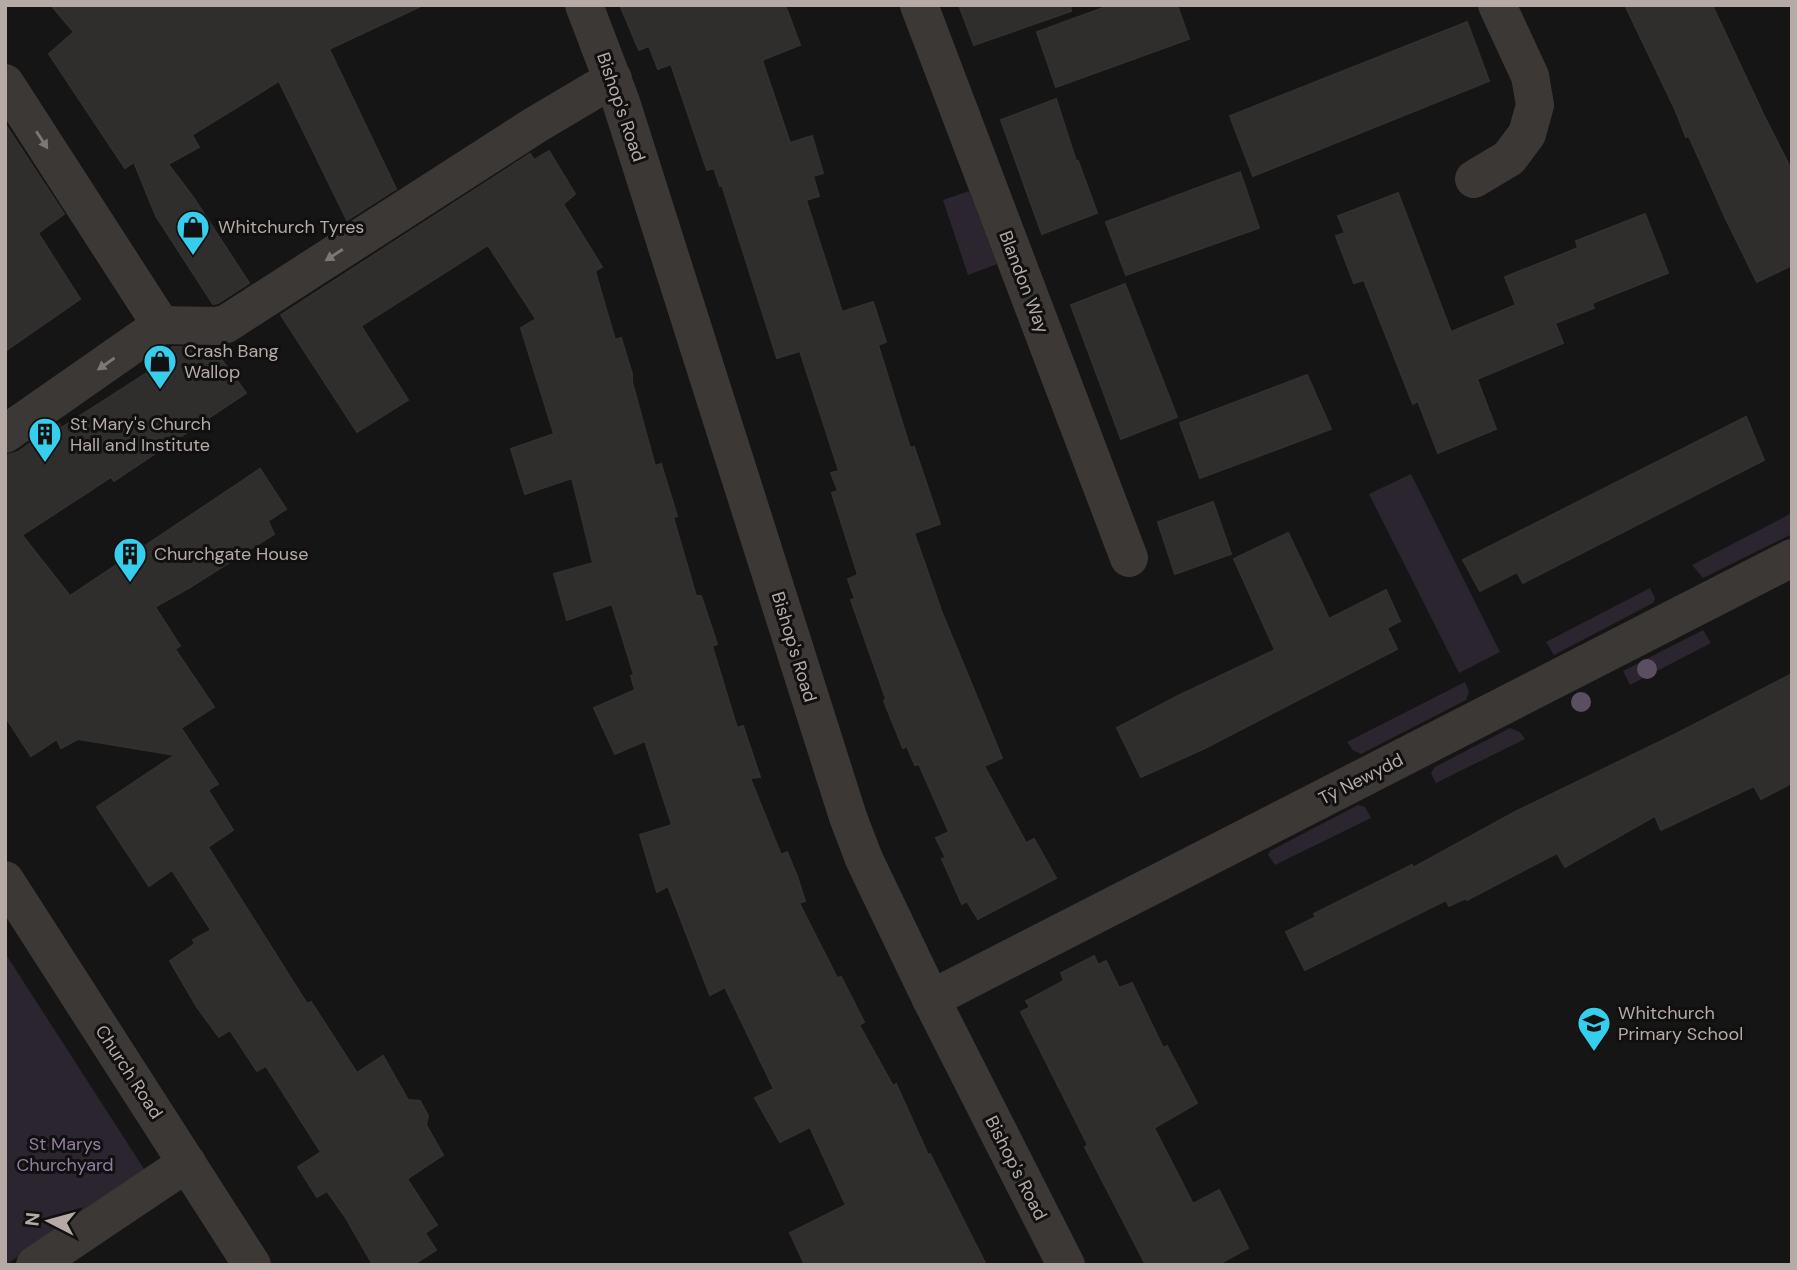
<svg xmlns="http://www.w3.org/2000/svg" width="1797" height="1270" viewBox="0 0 1797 1270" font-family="'DM Sans',sans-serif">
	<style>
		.green { fill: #2a252e }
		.building { fill: #302e2d; stroke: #32302f; stroke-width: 2 }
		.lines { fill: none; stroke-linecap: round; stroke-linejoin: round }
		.minor { stroke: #3b3836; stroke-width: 38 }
		.tree { fill: #5a4f62 }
		.oneway { fill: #7f7774 }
		.labels { text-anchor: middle; stroke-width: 6; stroke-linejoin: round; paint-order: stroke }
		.street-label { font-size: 18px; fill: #b6aaa7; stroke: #111010 }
		.poi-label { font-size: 18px; fill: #b6aaa7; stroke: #111010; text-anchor: start }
		.park-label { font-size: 18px; fill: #927ea1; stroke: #111010 }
	</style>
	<rect width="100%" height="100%" fill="#161515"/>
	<g class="green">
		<path d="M 969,191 L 997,264 L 968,275 L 943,200 Z"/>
		<path d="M 1411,474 L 1500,652 L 1459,673 L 1369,494 Z"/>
		<path d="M 1792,513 L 1792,534 L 1703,578 L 1692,565 Z"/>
		<path d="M 1650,588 L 1655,598 L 1653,603 L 1554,655 L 1546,642 Z"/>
		<path d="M 1703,630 L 1711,643 L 1630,685 L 1623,671 Z"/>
		<path d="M 1465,682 L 1469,692 L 1466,700 L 1361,754 L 1353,750 L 1347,742 Z"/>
		<path d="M 1510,728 L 1520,732 L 1525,739 L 1436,783 L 1431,773 L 1435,767 Z"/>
		<path d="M 1358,805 L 1365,807 L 1371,818 L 1275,865 L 1268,855 L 1270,851 Z"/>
		<path d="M 5,953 L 146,1172 L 5,1265 Z"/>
	</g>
	<g class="building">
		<path d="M 51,5 L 423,5 L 329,49 L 396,189 L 347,220 L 279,81 L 192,135 L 199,147 L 168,164 L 193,197 L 249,283 L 218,303 L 213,304 L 156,216 L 134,162 L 125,168 L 49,54 L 74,32 Z"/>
		<path d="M 620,5 L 785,5 L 800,45 L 762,60 L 790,143 L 812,136 L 823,173 L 813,176 L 819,196 L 806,200 L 842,312 L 873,302 L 886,342 L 878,345 L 910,448 L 914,447 L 940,524 L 914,533 L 942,613 L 1002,758 L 984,766 L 1026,843 L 1034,839 L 1056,878 L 978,919 L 967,901 L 962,904 L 942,859 L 946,858 L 936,838 L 949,832 L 919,764 L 915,765 L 907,746 L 903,748 L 884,701 L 886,699 L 851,600 L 855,599 L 848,579 L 858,575 L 832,493 L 838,491 L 831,473 L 839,471 L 800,351 L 777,358 L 722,185 L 720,186 L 714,168 L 707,170 L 671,64 L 658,69 L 649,46 L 639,50 Z"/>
		<path d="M 959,5 L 1070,5 L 1071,11 L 974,45 Z"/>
		<path d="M 1111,5 L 1177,5 L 1189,39 L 1056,87 L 1037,32 Z"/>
		<path d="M 1625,5 L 1712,5 L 1764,116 L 1792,171 L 1792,265 L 1757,282 L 1726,219 L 1689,136 L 1686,137 L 1675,109 Z"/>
		<path d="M 1467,22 L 1489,81 L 1253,176 L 1230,116 Z"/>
		<path d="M 1056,99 L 1076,161 L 1078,161 L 1097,213 L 1042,234 L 1001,120 Z"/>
		<path d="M 5,124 L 64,214 L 38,233 L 80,299 L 5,351 Z"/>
		<path d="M 549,151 L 575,194 L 563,204 L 602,267 L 595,271 L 615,340 L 621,338 L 632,374 L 632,382 L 655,466 L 661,464 L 677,516 L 673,517 L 696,596 L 701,596 L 717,644 L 712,646 L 737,728 L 743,726 L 760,777 L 750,778 L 781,855 L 787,852 L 797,876 L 805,901 L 799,903 L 837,978 L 841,977 L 864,1022 L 859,1025 L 893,1086 L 896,1084 L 928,1155 L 930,1154 L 986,1265 L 805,1265 L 790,1233 L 846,1205 L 810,1127 L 780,1142 L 755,1098 L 774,1089 L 725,987 L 710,995 L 668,886 L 657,892 L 640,835 L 672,825 L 645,741 L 615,754 L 594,708 L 635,690 L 631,676 L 634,675 L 612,604 L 567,620 L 554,574 L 593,563 L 572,478 L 525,494 L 511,449 L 554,434 L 521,328 L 536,319 L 488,245 L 361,326 L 408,400 L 357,432 L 281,315 L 530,154 L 534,160 Z"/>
		<path d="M 1240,172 L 1259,228 L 1126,275 L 1106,222 Z"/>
		<path d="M 1398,193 L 1451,332 L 1516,305 L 1505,277 L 1578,248 L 1576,241 L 1645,214 L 1668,273 L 1592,303 L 1594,308 L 1555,323 L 1563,343 L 1477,379 L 1496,429 L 1438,453 L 1418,401 L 1413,404 L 1364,280 L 1354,283 L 1336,236 L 1345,233 L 1338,216 Z"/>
		<path d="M 1125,284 L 1177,417 L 1121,439 L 1071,305 Z"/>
		<path d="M 173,347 L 213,348 L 246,393 L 114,481 L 111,477 L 22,535 L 70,596 L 260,469 L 286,509 L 268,521 L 274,534 L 189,588 L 155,607 L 180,646 L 175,649 L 214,707 L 181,728 L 218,784 L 208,790 L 233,830 L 208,847 L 307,1004 L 311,1002 L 357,1073 L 383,1056 L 408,1100 L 420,1101 L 428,1116 L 426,1125 L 443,1155 L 407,1179 L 437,1225 L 425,1233 L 436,1250 L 413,1265 L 373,1265 L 346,1218 L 327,1191 L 317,1197 L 298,1167 L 321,1152 L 266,1066 L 257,1071 L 230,1030 L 219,1037 L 197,1007 L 170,961 L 195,944 L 193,940 L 211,930 L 172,870 L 149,886 L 97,807 L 175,755 L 78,739 L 61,748 L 57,739 L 31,756 L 5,716 L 5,456 L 18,452 L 56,425 L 59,424 L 61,428 L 150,371 L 147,366 Z"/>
		<path d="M 1307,375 L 1331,429 L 1200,478 L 1180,423 Z"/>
		<path d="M 1746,417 L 1764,460 L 1523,583 L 1517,572 L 1480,591 L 1463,560 Z"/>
		<path d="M 1213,502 L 1231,554 L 1175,574 L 1158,522 Z"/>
		<path d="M 1288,533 L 1329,619 L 1386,590 L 1400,621 L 1387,628 L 1397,649 L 1205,748 L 1141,777 L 1117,728 L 1178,696 L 1275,650 L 1234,559 Z"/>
		<path d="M 1792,674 L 1792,783 L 1761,799 L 1754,786 L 1661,830 L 1655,816 L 1565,867 L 1557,853 L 1467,900 L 1466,898 L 1449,906 L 1446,900 L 1305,970 L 1286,932 L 1316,917 L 1314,914 L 1412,865 L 1413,868 L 1517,811 L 1678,733 Z"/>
		<path d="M 1094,956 L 1098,965 L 1106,961 L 1119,988 L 1132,983 L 1163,1048 L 1167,1046 L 1197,1103 L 1154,1128 L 1193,1204 L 1219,1190 L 1248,1248 L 1217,1265 L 1146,1265 L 1085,1147 L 1088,1145 L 1021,1012 L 1030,1007 L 1026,1001 L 1064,981 L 1061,973 Z"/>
	</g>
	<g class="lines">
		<g class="minor">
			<path d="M 584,5 L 621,102 L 848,817 L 864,859 L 931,999 L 1066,1265"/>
			<path d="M 919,5 L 1129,558"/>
			<path d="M 5,83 L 161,325"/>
			<path d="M 1474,179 L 1509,158 L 1527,134 L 1535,105 L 1530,76 L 1497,5"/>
			<path d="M 5,434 L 161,325 L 216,326 L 226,324 L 537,124 L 613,79"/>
			<path d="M 5,880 L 252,1265"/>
			<path d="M 931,999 L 1792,558"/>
			<path d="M 35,1265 L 187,1163"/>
		</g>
	</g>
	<g class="tree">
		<circle cx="1647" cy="669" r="10"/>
		<circle cx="1581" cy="702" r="10"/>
	</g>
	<defs><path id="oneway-solid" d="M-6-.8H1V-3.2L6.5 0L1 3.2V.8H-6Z" transform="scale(1.75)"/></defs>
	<g class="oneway">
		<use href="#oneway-solid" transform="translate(42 140) rotate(57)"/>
		<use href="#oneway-solid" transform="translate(334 255) rotate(147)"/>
		<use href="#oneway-solid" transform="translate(106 364) rotate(145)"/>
	</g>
	<defs>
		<symbol id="shop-pin" viewBox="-11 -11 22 30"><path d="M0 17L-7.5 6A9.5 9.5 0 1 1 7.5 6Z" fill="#36ceed" stroke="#111010"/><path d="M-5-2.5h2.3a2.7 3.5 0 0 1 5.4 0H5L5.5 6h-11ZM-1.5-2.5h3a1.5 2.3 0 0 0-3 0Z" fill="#111"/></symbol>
		<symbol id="building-pin" viewBox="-11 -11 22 30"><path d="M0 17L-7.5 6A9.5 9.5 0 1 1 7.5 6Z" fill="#36ceed" stroke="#111010"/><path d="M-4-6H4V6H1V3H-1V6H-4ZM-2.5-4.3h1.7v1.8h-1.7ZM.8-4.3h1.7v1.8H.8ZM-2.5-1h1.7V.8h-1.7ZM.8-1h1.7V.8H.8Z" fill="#111"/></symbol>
		<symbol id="school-pin" viewBox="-11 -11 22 30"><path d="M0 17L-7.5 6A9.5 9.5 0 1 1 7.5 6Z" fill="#36ceed" stroke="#111010"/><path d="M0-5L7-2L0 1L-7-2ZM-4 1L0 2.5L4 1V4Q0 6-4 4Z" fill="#111"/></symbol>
	</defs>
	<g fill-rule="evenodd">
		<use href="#shop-pin" x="174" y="208" width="38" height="52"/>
		<use href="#shop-pin" x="141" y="342" width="38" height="52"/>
		<use href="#building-pin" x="26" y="415" width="38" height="52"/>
		<use href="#building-pin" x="111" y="535" width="38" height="52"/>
		<use href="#school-pin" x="1575" y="1004" width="38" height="52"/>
	</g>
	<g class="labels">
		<g class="street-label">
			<text transform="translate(621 107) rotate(71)" y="6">Bishop's Road</text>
			<text transform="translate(1024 282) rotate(69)" y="6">Blandon Way</text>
			<text transform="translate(794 647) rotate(73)" y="6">Bishop's Road</text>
			<text transform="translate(1361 779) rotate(-27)" y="6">Tŷ Newydd</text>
			<text transform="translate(129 1072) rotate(57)" y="6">Church Road</text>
			<text transform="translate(1016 1168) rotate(63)" y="6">Bishop's Road</text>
		</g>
		<g class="poi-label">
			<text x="218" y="233">Whitchurch Tyres</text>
			<text x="184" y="357">Crash Bang<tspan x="184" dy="21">Wallop</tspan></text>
			<text x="70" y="430">St Mary's Church<tspan x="70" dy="21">Hall and Institute</tspan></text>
			<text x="154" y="560">Churchgate House</text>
			<text x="1618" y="1019">Whitchurch<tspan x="1618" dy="21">Primary School</tspan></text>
		</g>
		<g class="park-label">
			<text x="65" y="1150">St Marys<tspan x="65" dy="21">Churchyard</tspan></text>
		</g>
	</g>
	<rect width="1797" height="1270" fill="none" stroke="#b6aaa7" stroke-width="14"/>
	<g transform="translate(49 1221) rotate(276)" stroke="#111010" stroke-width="5" paint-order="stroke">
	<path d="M0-5L12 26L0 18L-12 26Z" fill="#b6aaa7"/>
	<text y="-10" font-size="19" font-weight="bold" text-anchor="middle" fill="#b6aaa7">N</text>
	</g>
</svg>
